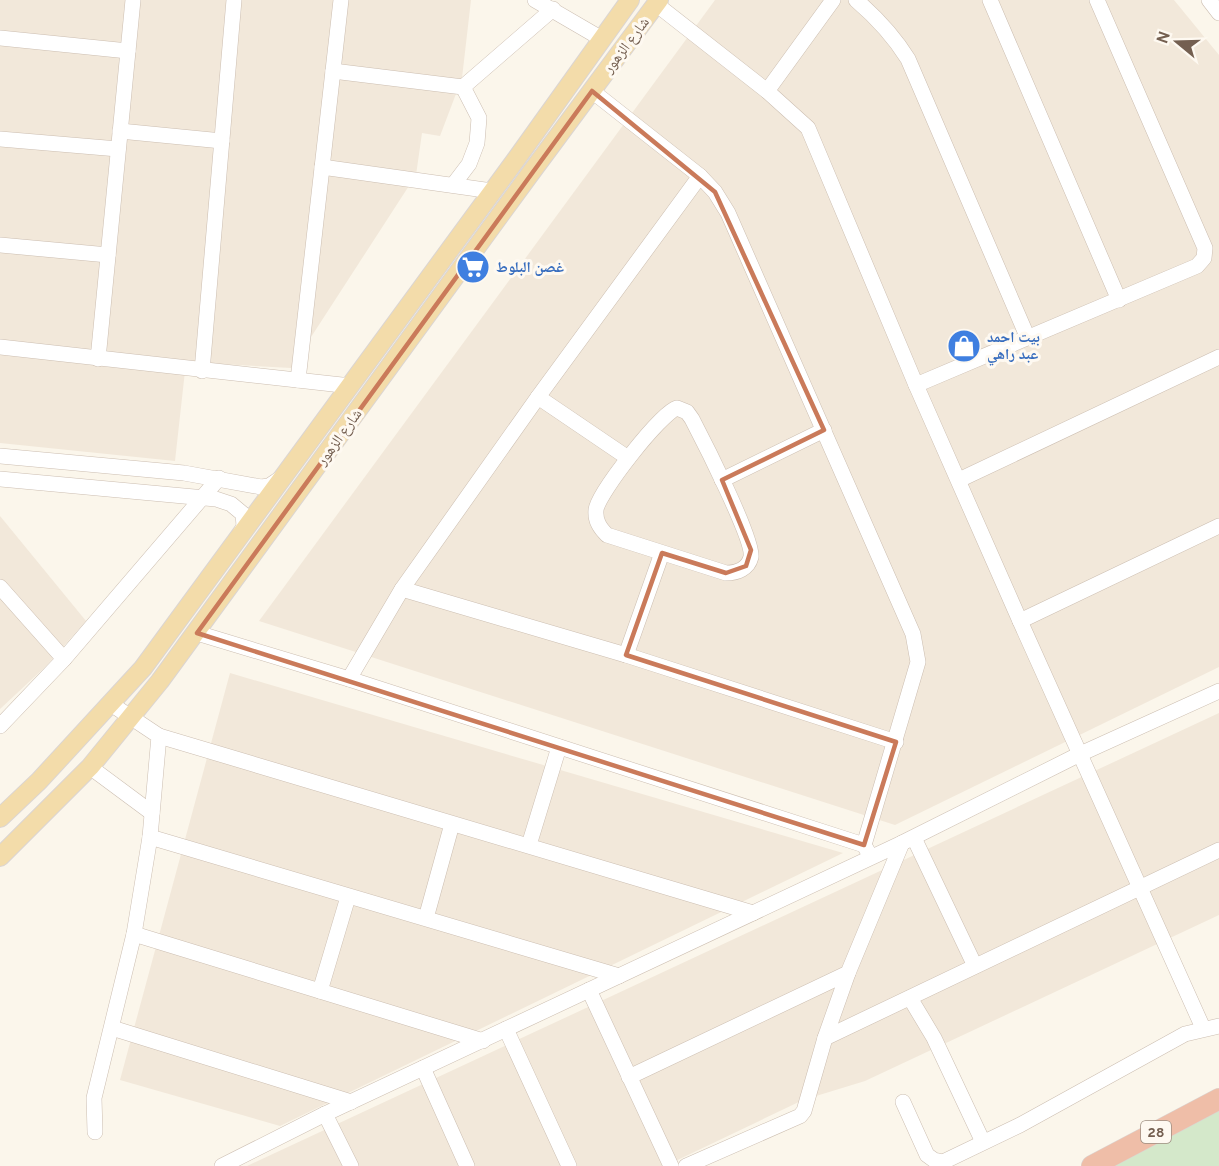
<svg xmlns="http://www.w3.org/2000/svg" width="1219" height="1166" viewBox="0 0 1219 1166" font-family="Overpass,'Noto Naskh Arabic',sans-serif">
	<style>
		.residential { fill: #f2e8da }
		.green { fill: #d4e8ca }
		.lines { fill: none; stroke-linecap: round; stroke-linejoin: round }
		.minor-casing { stroke: #ccbeb1; stroke-width: 16 }
		.major-casing { stroke: #dbd5d2; stroke-width: 20 }
		.highway-casing { stroke: #dbd5d2; stroke-width: 22 }
		.minor { stroke: #fff; stroke-width: 15 }
		.major { stroke: #f3dcaa; stroke-width: 18 }
		.highway { stroke: #efbea8; stroke-width: 21 }
		.marked { fill: none; stroke: #ca7a5a; stroke-width: 4.5; stroke-linejoin: round }
		.labels { text-anchor: middle; stroke-width: 6; stroke-linejoin: round; paint-order: stroke }
		.shield { fill: #fef9f1; stroke: #9d8d80; stroke-width: 1.5 }
		.shield-label { font-size: 14px; font-weight: bold; fill: #745f50 }
		.street-label { font-size: 15px; fill: #745f50; stroke: #fef9f1 }
		.shop-label { font-size: 15px; font-weight: bold; fill: #366cbe; stroke: #fef9f1; text-anchor: start }
	</style>
	<rect width="100%" height="100%" fill="#fbf6eb"/>
	<g class="residential">
		<path d="M 0,0 L 471,0 L 462,78 L 440,136 L 422,133 L 416,175 L 291,368 L 186,362 L 175,461 L 0,443 Z"/>
		<path d="M 715,0 L 1174,0 L 1219,55 L 1219,667 L 895,825 L 259,621 Z"/>
		<path d="M 0,516 L 86,621 L 45,667 L 0,709 Z"/>
		<path d="M 230,673 L 843,853 L 280,1126 L 120,1080 Z"/>
		<path d="M 1219,713 L 1219,915 L 865,1081 L 803,1100 L 665,1166 L 247,1166 Z"/>
	</g>
	<path class="green" d="M 1219,1104 L 1219,1166 L 1103,1166 Z"/>
	<g class="lines">
		<defs>
			<g id="minor">
				<path d="M 535,0 L 602,39"/>
				<path d="M 856,0 C 877,18 893,35 908,59 L 1027,336"/>
				<path d="M 990,0 L 1119,300"/>
				<path d="M 1209,0 L 1219,13"/>
				<path d="M 656,4 L 767,91 L 808,128 L 916,385 L 1020,621 L 1203,1028"/>
				<path d="M 0,38 L 128,51"/>
				<path d="M 333,71 L 463,87 L 553,9"/>
				<path d="M 592,91 L 700,176 L 715,192 L 728,213 L 913,634 L 918,662 L 864,845"/>
				<path d="M 767,91 L 833,0"/>
				<path d="M 120,131 L 222,141"/>
				<path d="M 0,139 L 118,149"/>
				<path d="M 322,167 L 492,191"/>
				<path d="M 453,185 L 469,164 L 477,143 L 479,118 L 463,87"/>
				<path d="M 0,245 L 108,255"/>
				<path d="M 0,347 L 351,386"/>
				<path d="M 98,359 L 133,0"/>
				<path d="M 202,371 L 234,0"/>
				<path d="M 298,380 L 341,0"/>
				<path d="M 916,385 L 1197,266 L 1204,258 L 1205,248 L 1097,0"/>
				<path d="M 538,397 L 628,458"/>
				<path d="M 677,408 L 687,412 L 692,419 C 703,440 754,540 751,557 C 748,569 737,573 726,573 L 607,535 C 600,528 595,521 596,510 C 598,493 661,413 677,408 Z"/>
				<path d="M 0,456 L 184,473 L 261,487 L 269,486 L 281,478"/>
				<path d="M 0,479 L 216,499 L 231,504 L 243,514 L 244,526 L 240,534"/>
				<path d="M 722,480 L 824,430"/>
				<path d="M 959,480 L 1219,357"/>
				<path d="M 0,587 L 64,659"/>
				<path d="M 402,589 L 626,655 L 896,742"/>
				<path d="M 1020,621 L 1219,526"/>
				<path d="M 197,633 L 349,679 L 864,845 L 868,852"/>
				<path d="M 626,655 L 662,553"/>
				<path d="M 349,679 L 402,589 L 538,397 L 700,176"/>
				<path d="M 0,726 L 64,659 L 219,478"/>
				<path d="M 159,736 L 753,913"/>
				<path d="M 90,767 L 152,813"/>
				<path d="M 150,837 L 619,976"/>
				<path d="M 914,838 L 975,966"/>
				<path d="M 529,845 L 559,747"/>
				<path d="M 426,918 L 452,824"/>
				<path d="M 134,934 L 483,1041"/>
				<path d="M 589,990 L 671,1166"/>
				<path d="M 320,991 L 348,897"/>
				<path d="M 910,998 L 934,1038 L 983,1142"/>
				<path d="M 112,1028 L 351,1102"/>
				<path d="M 506,1029 L 569,1166"/>
				<path d="M 825,1038 L 1219,850"/>
				<path d="M 423,1068 L 467,1166"/>
				<path d="M 629,1077 L 848,973 L 902,843"/>
				<path d="M 903,1102 L 927,1155 L 934,1160 L 943,1162 L 1020,1125 L 1185,1034 L 1219,1026"/>
				<path d="M 325,1114 L 351,1166"/>
				<path d="M 95,1132 L 94,1098 L 134,934 L 150,837 L 159,736 L 111,704"/>
				<path d="M 222,1166 L 325,1114 L 902,843 L 1078,755 L 1219,691"/>
				<path d="M 686,1166 L 800,1116 L 804,1111 L 825,1038 L 848,973"/>
			</g>
			<g id="major">
				<path d="M 0,818 L 39,781 L 143,668 L 517,158 L 630,0"/>
				<path d="M 0,857 L 90,767 L 160,681 L 530,174 L 659,0"/>
			</g>
			<path id="highway" d="M 1092,1166 L 1219,1099"/>
		</defs>
		<use href="#minor" class="minor-casing"/>
		<use href="#major" class="major-casing"/>
		<use href="#highway" class="highway-casing"/>
		<use href="#minor" class="minor"/>
		<use href="#major" class="major"/>
		<use href="#highway" class="highway"/>
	</g>
	<path class="marked" d="M 592,91 L 715,192 L 824,430 L 722,480 L 751,550 L 746,566 L 726,573 L 662,553 L 626,655 L 896,742 L 864,845 L 197,633 Z"/>
	<defs>
		<symbol id="supermarket-disc" viewBox="-11 -11 22 22"><circle r="9.5" fill="#3f7fe0" stroke="#fef9f1"/><path d="M-6-5.5h2.5l.6 2H6L4.5 2H-2.5L-4.4-4H-6ZM-1.5 3.2a1.3 1.3 0 1 0 .1 0ZM3 3.2a1.3 1.3 0 1 0 .1 0Z" fill="#fff"/></symbol>
		<symbol id="shop-disc" viewBox="-11 -11 22 22"><circle r="9.5" fill="#3f7fe0" stroke="#fef9f1"/><path d="M-5-2.5h2.3a2.7 3.5 0 0 1 5.4 0H5L5.5 6h-11ZM-1.5-2.5h3a1.5 2.3 0 0 0-3 0Z" fill="#fff"/></symbol>
	</defs>
	<g fill-rule="evenodd">
		<use href="#supermarket-disc" x="454" y="248" width="38" height="38"/>
		<use href="#shop-disc" x="945" y="327" width="38" height="38"/>
	</g>
	<g class="labels">
		<rect class="shield" x="1141" y="1121" width="30" height="22" rx="4.5"/>
		<g class="shield-label">
			<text x="1156" y="1137">28</text>
		</g>
		<g class="street-label">
			<text transform="translate(626 45) rotate(-53)" y="5">شارع الزهور</text>
			<text transform="translate(339 437) rotate(-54)" y="5">شارع الزهور</text>
		</g>
		<g class="shop-label">
			<text x="496" y="272">غصن البلوط</text>
			<text x="987" y="342">بيت احمد<tspan x="987" dy="17">عبد راهي</tspan></text>
		</g>
	</g>
	<g transform="translate(1177 42) rotate(289)" stroke="#fef9f1" stroke-width="4.5" paint-order="stroke">
	<path d="M0-4.5L10 22L0 15L-10 22Z" fill="#745f50"/>
	<text y="-9" font-size="16" font-weight="bold" text-anchor="middle" fill="#745f50">N</text>
	</g>
</svg>
